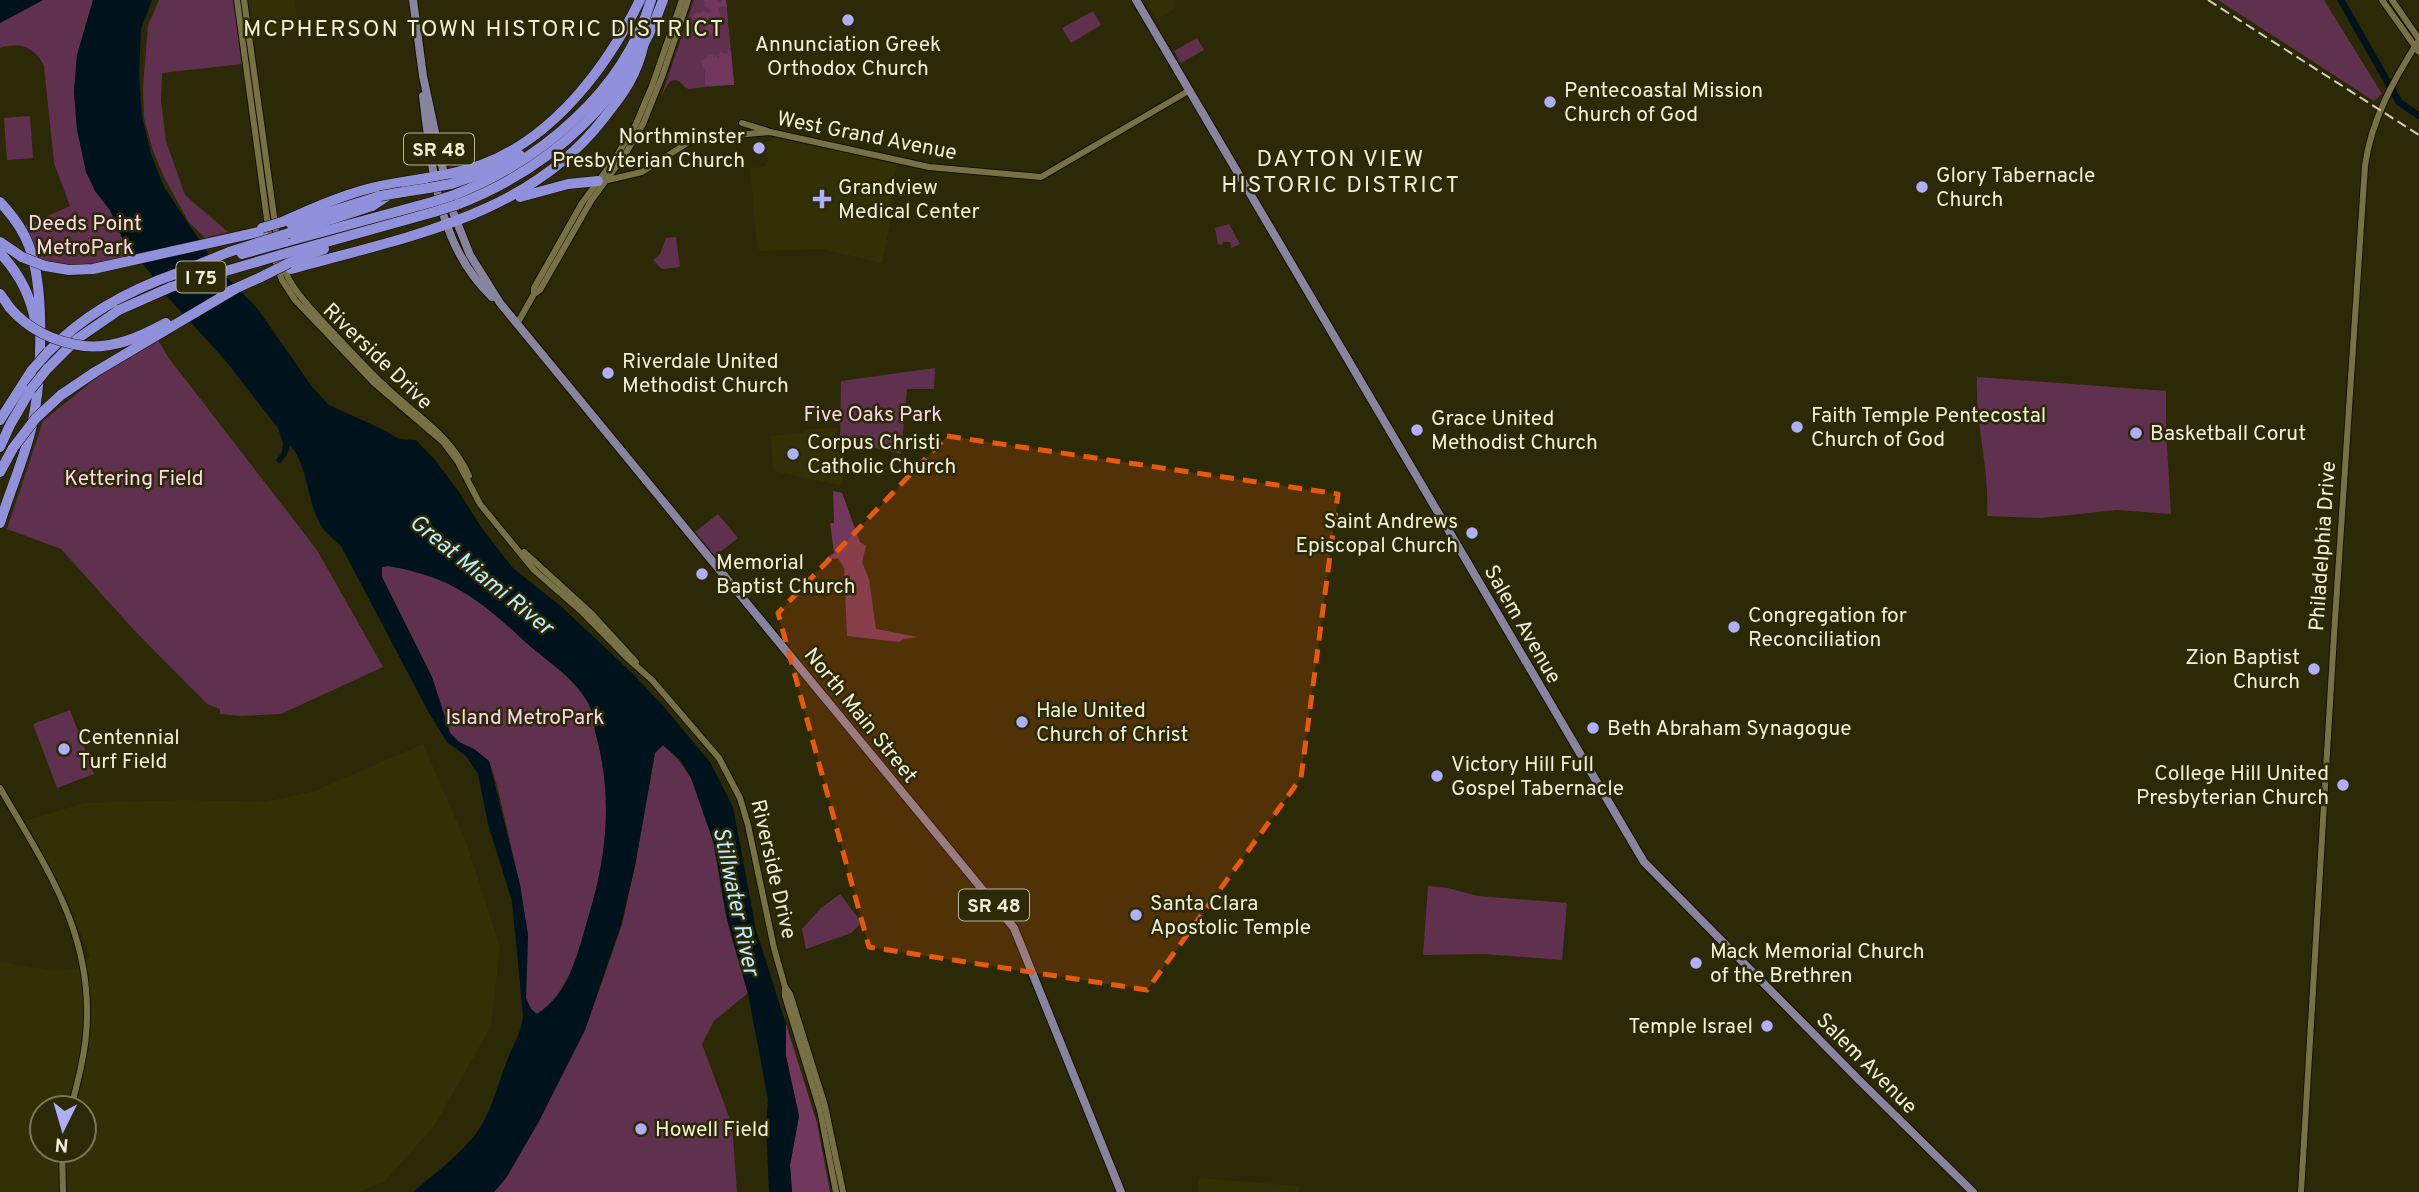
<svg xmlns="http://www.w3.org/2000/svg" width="2419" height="1192" viewBox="0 0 2419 1192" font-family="Overpass,sans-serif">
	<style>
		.built { fill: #343005; fill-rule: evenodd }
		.green { fill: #60314e }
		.forest { fill: #71375c }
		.water { fill: #00131c; fill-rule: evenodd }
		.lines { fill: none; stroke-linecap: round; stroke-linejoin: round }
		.river { stroke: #00131c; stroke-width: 7 }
		.secondary-casing { stroke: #141100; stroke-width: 8 }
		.primary-casing { stroke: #141100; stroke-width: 10 }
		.motorway-casing { stroke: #141100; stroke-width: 11 }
		.secondary { stroke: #777246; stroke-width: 6 }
		.primary { stroke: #86849f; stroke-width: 8 }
		.motorway { stroke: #9090db; stroke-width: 10 }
		.rail { stroke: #d5d3ba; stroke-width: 2; stroke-dasharray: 10 5; stroke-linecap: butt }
		.motorway-bridge-casing { stroke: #141100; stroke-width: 11; stroke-linecap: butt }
		.motorway-bridge { stroke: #9090db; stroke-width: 10 }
		.marked { fill: #e8590c; fill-opacity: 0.2; stroke: #e8590c; stroke-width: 5; stroke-dasharray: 14 9; stroke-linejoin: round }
		.poi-dot { fill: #aeaefb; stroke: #2c2906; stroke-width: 2.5 }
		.labels { text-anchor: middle; stroke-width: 5; stroke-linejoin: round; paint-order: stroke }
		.shield { fill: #2c2906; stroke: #b6b498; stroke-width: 2 }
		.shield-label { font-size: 19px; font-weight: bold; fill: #f1efd7 }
		.poi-label { font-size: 21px; fill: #f1efd7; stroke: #2c2906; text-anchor: start }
		.street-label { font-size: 21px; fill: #f1efd7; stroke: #2c2906 }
		.park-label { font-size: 21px; fill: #fcd7ec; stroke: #2c2906 }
		.neighbourhood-label { font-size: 23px; letter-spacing: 2px; fill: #f1efd7; stroke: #2c2906 }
		.water-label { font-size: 23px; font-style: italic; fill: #c0ebfc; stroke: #2c2906 }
	</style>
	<rect width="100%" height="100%" fill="#2c2906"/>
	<g class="built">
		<path d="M 249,0 L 295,0 L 298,31 L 255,36 Z"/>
		<path d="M 1146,0 L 1175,0 L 1177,7 L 1157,19 Z"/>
		<path d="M 778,137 L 897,164 L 891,192 L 892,214 L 882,263 L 822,249 L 761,251 L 757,247 L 750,168 L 764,167 L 768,161 L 766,142 Z"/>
		<path d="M 837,428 L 838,440 L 844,447 L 843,479 L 840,485 L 773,471 L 771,436 L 803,433 L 804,429 Z"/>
		<path d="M 423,744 L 467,845 L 500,947 L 491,1026 L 434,1126 L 385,1181 L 359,1192 L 0,1192 L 0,962 L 56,971 L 79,968 L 90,956 L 67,899 L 25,821 L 84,803 L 186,800 L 266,802 L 315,791 ZM 42,1108 L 84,1108 L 84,1150 L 42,1150 Z"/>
		<path d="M 1199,1178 L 1299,1186 L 1298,1192 L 1198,1192 Z"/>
	</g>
	<g class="green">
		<path d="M 43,0 L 93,0 L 77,55 L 74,92 L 77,130 L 95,191 L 110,210 L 124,242 L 138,260 L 75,270 L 33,262 L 20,228 L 70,206 L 54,163 L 44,66 C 35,47 20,42 0,48 L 0,23 Z"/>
		<path d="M 159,0 L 235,0 L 242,64 L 162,73 L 161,101 L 166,141 L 185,195 L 228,232 L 205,238 L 188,221 L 164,177 L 153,151 L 144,118 L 143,87 L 148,26 Z"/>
		<path d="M 694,0 L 726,0 L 734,84 L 689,89 C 685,88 683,85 680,82 C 669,74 665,92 661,97 Z"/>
		<path d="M 2218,0 L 2324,0 L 2382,94 L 2374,101 Z"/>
		<path d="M 1093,11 L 1101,25 L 1071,43 L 1062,28 Z"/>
		<path d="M 1197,38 L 1204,50 L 1181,63 L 1174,51 Z"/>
		<path d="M 30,116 L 33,158 L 7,160 L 4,118 Z"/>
		<path d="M 1229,224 L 1240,244 L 1231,248 L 1230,242 L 1223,242 L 1222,245 L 1218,244 L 1215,228 Z"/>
		<path d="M 676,237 L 680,267 L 662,269 L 653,260 L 660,254 L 666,238 Z"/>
		<path d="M 153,332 L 168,357 L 317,550 L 383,667 L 281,714 L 241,716 L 220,714 L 220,709 L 207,704 L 134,630 L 61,549 L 7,529 L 43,421 Z"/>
		<path d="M 935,368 L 934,389 L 907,389 L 901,454 L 864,445 L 840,446 L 841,381 Z"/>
		<path d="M 1977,377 L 2166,391 L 2166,428 L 2171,514 L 2117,510 L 2041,518 L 1987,516 C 1990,470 1975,425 1977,377 Z"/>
		<path d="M 718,514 L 738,538 L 715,556 L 695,532 Z"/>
		<path d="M 388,566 C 448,576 477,597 521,638 C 543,659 574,676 589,705 C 593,713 594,726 596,735 C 613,798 607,857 588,918 C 578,953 569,994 537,1014 L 531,1009 L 526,998 L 528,935 L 520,885 L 497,785 L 489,761 L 474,749 L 459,742 L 450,733 L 432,677 L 382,577 L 382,567 Z"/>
		<path d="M 70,710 L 94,774 L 57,788 L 33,724 Z"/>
		<path d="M 663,745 C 714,787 714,861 727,920 C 733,945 741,969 748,993 L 714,1021 L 702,1044 L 732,1125 L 737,1192 L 494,1192 L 506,1178 L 538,1123 L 585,1030 L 622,925 L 635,866 L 655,753 Z"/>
		<path d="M 1428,886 L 1448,888 L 1478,896 L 1567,903 L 1562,960 L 1484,954 L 1423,955 Z"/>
		<path d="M 840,894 L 862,923 L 851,933 L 806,949 L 802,929 L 821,908 Z"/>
	</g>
	<g class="forest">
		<path d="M 703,0 L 716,0 L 721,4 L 722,0 L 726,0 L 727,7 L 721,6 L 719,8 L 721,20 L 713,27 L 717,25 L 715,31 L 710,36 L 705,32 L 705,20 L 700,16 L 697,19 L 693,18 L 696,12 L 701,13 L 704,10 L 707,13 L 711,12 L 711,9 L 704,7 L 705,3 Z"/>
		<path d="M 729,51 L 731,51 L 734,85 L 705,86 L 705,71 L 701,62 L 709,54 L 713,55 L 714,58 L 716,55 L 719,59 L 720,52 L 726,54 Z"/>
		<path d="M 833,491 L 842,493 L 860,542 L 866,546 L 862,562 L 869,579 L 876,629 L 918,637 L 903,639 L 899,642 L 847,636 L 844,568 L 838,558 L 827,560 L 826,558 L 834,553 L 830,523 L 834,523 Z"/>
		<path d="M 786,1024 L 817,1123 L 830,1192 L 792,1192 L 790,1165 L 799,1116 L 786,1056 Z"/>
	</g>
	<g class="water">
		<path d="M 0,0 L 43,0 L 0,23 Z"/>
		<path d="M 93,0 L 152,0 L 141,29 L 139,77 L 142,116 L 151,154 L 164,187 L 218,268 L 257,308 L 313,388 L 329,405 L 384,430 L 399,439 L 416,440 L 435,460 L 459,492 L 483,530 L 513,568 L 563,608 L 632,673 L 664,707 L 710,762 L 733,807 L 756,930 L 786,1024 L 786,1056 L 799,1116 L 790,1165 L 792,1192 L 769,1192 L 766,1127 L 768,1099 L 748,994 L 727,919 L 714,844 L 691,778 L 681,761 L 663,745 L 655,753 L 635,866 L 621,925 L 585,1030 L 538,1123 L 506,1178 L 494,1192 L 413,1192 C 434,1174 457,1157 474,1136 C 491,1115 497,1086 507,1061 C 513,1045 522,1032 523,1015 L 512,901 L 488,824 L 478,774 L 466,756 L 447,742 L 429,713 L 341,546 C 336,541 329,536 324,530 C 306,506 310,468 290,445 L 287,455 L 279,464 L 276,460 L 282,452 L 283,443 L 278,428 L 225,360 L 164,293 L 151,274 L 124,242 L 110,210 L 95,191 L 86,172 L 77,130 L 74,92 L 77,55 ZM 388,566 C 448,576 477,597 521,638 C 543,659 574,676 589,704 C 593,713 594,726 596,735 C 613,798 607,857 588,918 C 578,953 569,994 537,1014 L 531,1009 L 526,998 L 528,935 L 520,885 L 489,761 L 474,749 L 459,742 L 450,733 L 432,677 L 382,577 L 382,567 Z"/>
	</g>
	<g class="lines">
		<path class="river" d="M 2341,0 L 2399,102 L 2419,116"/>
		<defs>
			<g id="secondary">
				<path d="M 237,0 L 270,241"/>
				<path d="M 244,0 L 277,238"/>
				<path d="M 2382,0 L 2419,52"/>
				<path d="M 2392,0 L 2419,39"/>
				<path d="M 742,123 L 768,131"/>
				<path d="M 608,180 L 642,172 L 689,142 L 712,137 L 770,132 L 929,167 L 1041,177 L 1190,90"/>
				<path d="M 279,252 C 285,283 305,302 325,324 C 345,345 364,366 385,386 C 416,416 451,435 469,476"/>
				<path d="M 273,255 L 282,280 L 295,300 L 374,383 L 443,442 L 458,462 L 480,504 L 534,570 L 581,611 L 626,657 L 652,680 L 719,758 L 740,798 L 748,825 L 774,948 L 785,987 L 785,996 L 820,1110 L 836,1192"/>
				<path d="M 534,294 L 534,288 L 582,203 L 614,160 L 636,124 L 652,86 L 682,0"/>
				<path d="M 517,324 L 534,294 L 540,290 L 591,201 L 626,153 L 643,124 L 662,77 L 688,0"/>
				<path d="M 524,552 L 591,613 L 636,662"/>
				<path d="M 0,788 C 47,869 95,936 86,1035 C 84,1060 77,1084 71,1108"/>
				<path d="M 785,987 L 790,994 L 825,1106 L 843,1192"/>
				<path d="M 62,1150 L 63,1192"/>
				<path d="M 2301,1192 L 2334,635 L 2365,166 C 2371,120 2394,79 2419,40"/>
			</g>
			<g id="primary">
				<path d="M 413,0 L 423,76 L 445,179"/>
				<path d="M 1136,0 L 1644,862 L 1860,1081 L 1973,1192"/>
				<path d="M 423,96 C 432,167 437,245 492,297"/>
				<path d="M 449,202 L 470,255 L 500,303 L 1014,928 L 1121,1192"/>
			</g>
			<g id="motorway">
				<path d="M 451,184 L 489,171 L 520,155"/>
				<path d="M 403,192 L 429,188"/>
				<path d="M 454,195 C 540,161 624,92 651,0"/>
				<path d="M 520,197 L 568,184 L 598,181"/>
				<path d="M 0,202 C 12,215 23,229 29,246 C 46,291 42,391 29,437 C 21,466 9,494 0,523"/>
				<path d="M 456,205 C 551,169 629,97 663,0"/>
				<path d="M 282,222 C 311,209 340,196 371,188 C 408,179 445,178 481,165 C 554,138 607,67 640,0"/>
				<path d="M 291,224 L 380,196"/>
				<path d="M 289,233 L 372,206 L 390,194"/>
				<path d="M 0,242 L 22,257"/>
				<path d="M 285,242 L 432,202"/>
				<path d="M 0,253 C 18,272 30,294 35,320"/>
				<path d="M 287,253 L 434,212"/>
				<path d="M 289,263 L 324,249"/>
				<path d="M 45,266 L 69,270 L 93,269 L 263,231"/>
				<path d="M 291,269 C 405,237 528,217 604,118 C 624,93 637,75 644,43"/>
				<path d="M 230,291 L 261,277"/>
				<path d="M 0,294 L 10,308"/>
				<path d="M 84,346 C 114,349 140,337 166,323"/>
				<path d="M 48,352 C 84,314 129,290 178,273"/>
				<path d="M 47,369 L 77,339 L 119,310"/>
				<path d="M 61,395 L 95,372 L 235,289"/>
				<path d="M 0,420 L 32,370"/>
				<path d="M 0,447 L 10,425 L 31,389"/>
				<path d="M 0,472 L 13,448"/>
			</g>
		</defs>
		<use href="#secondary" class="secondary-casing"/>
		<use href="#primary" class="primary-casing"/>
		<use href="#motorway" class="motorway-casing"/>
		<use href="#secondary" class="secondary"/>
		<use href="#primary" class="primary"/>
		<use href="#motorway" class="motorway"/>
		<path class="rail" d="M 2208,0 L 2419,135"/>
		<defs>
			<g id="motorway-bridge">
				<path d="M 429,188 L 451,184"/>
				<path d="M 380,196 L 403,192"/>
				<path d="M 432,202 L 454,195"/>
				<path d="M 434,212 L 456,205"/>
				<path d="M 262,228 L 282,222"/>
				<path d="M 242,254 L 285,242"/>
				<path d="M 22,257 L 45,266"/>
				<path d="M 178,273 L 229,252 L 289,233"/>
				<path d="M 261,277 L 289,263"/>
				<path d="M 10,308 C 30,331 55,342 84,346"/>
				<path d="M 119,310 L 171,287 L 287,253"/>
				<path d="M 32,370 L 48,352"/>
				<path d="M 31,389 L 47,369"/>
				<path d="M 13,448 L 36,418 L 61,395"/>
			</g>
		</defs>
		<use href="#motorway-bridge" class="motorway-bridge-casing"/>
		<use href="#motorway-bridge" class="motorway-bridge"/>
	</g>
	<path class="marked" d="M 947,436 L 1338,494 L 1301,778 L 1147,990 L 869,947 L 778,613 Z"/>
	<g class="poi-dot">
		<circle cx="848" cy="20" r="7"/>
		<circle cx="1550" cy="102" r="7"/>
		<circle cx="759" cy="148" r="7"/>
		<circle cx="1922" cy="187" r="7"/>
		<path d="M818.5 188.5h7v7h7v7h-7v7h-7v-7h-7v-7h7z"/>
		<circle cx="608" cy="373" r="7"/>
		<circle cx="1797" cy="427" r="7"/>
		<circle cx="1417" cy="430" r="7"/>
		<circle cx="2136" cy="433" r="7"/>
		<circle cx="793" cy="454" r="7"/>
		<circle cx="1472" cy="533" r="7"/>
		<circle cx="702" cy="574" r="7"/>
		<circle cx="1734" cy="627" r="7"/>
		<circle cx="2314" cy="669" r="7"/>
		<circle cx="1022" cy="722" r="7"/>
		<circle cx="1593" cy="728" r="7"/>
		<circle cx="64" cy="749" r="7"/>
		<circle cx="1437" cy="776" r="7"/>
		<circle cx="2343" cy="785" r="7"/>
		<circle cx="1136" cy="915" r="7"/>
		<circle cx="1696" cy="963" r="7"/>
		<circle cx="1767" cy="1026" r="7"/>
		<circle cx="641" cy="1129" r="7"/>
	</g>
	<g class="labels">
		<g class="shield">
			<rect x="404" y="133.5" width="70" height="31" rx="5"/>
			<rect x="176.5" y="261.5" width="49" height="31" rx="5"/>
			<rect x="959" y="889.5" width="70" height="31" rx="5"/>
		</g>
		<g class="shield-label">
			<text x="439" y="156">SR 48</text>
			<text x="201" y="284">I 75</text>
			<text x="994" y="912">SR 48</text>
		</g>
		<g class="poi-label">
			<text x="848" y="51" text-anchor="middle">Annunciation Greek<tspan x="848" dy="24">Orthodox Church</tspan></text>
			<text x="1564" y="97">Pentecoastal Mission<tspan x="1564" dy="24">Church of God</tspan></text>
			<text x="745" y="143" text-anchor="end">Northminster<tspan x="745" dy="24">Presbyterian Church</tspan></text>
			<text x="1936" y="182">Glory Tabernacle<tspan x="1936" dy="24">Church</tspan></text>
			<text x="838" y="194">Grandview<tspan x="838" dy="24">Medical Center</tspan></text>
			<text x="622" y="368">Riverdale United<tspan x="622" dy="24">Methodist Church</tspan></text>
			<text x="1811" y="422">Faith Temple Pentecostal<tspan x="1811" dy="24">Church of God</tspan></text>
			<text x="1431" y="425">Grace United<tspan x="1431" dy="24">Methodist Church</tspan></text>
			<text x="2150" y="440">Basketball Corut</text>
			<text x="807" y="449">Corpus Christi<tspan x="807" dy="24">Catholic Church</tspan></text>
			<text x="1458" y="528" text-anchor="end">Saint Andrews<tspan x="1458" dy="24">Episcopal Church</tspan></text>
			<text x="716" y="569">Memorial<tspan x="716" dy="24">Baptist Church</tspan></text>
			<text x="1748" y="622">Congregation for<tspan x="1748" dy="24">Reconciliation</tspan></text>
			<text x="2300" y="664" text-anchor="end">Zion Baptist<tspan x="2300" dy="24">Church</tspan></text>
			<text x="1036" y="717">Hale United<tspan x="1036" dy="24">Church of Christ</tspan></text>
			<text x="1607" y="735">Beth Abraham Synagogue</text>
			<text x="78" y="744">Centennial<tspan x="78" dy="24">Turf Field</tspan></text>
			<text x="1451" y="771">Victory Hill Full<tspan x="1451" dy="24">Gospel Tabernacle</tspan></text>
			<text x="2329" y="780" text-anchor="end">College Hill United<tspan x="2329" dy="24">Presbyterian Church</tspan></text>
			<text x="1150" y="910">Santa Clara<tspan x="1150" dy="24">Apostolic Temple</tspan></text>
			<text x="1710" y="958">Mack Memorial Church<tspan x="1710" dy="24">of the Brethren</tspan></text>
			<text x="1753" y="1033" text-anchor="end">Temple Israel</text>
			<text x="655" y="1136">Howell Field</text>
		</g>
		<g class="street-label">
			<text transform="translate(867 135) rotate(11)" y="7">West Grand Avenue</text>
			<text transform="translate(378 356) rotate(44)" y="7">Riverside Drive</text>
			<text transform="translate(2322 546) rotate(-86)" y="7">Philadelphia Drive</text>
			<text transform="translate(1523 624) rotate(60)" y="7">Salem Avenue</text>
			<text transform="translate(861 715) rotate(51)" y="7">North Main Street</text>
			<text transform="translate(774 869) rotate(77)" y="7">Riverside Drive</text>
			<text transform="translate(1867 1063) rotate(45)" y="7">Salem Avenue</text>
		</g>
		<g class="park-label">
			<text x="85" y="230">Deeds Point<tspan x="85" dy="24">MetroPark</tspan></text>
			<text x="873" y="421">Five Oaks Park</text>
			<text x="134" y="485">Kettering Field</text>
			<text x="525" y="724">Island MetroPark</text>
		</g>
		<g class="neighbourhood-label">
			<text x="484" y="36">MCPHERSON TOWN HISTORIC DISTRICT</text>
			<text x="1341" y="166">DAYTON VIEW<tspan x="1341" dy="26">HISTORIC DISTRICT</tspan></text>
		</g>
		<g class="water-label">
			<text transform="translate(482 574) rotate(39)" y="8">Great Miami River</text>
			<text transform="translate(737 901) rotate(78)" y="8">Stillwater River</text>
		</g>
	</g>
	<g transform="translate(63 1129) rotate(185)"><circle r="33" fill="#2c2906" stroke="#7b785a" stroke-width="2"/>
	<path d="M0-5L12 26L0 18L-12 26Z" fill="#aeaefb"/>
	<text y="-10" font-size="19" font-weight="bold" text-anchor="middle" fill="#f1efd7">N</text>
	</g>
</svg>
